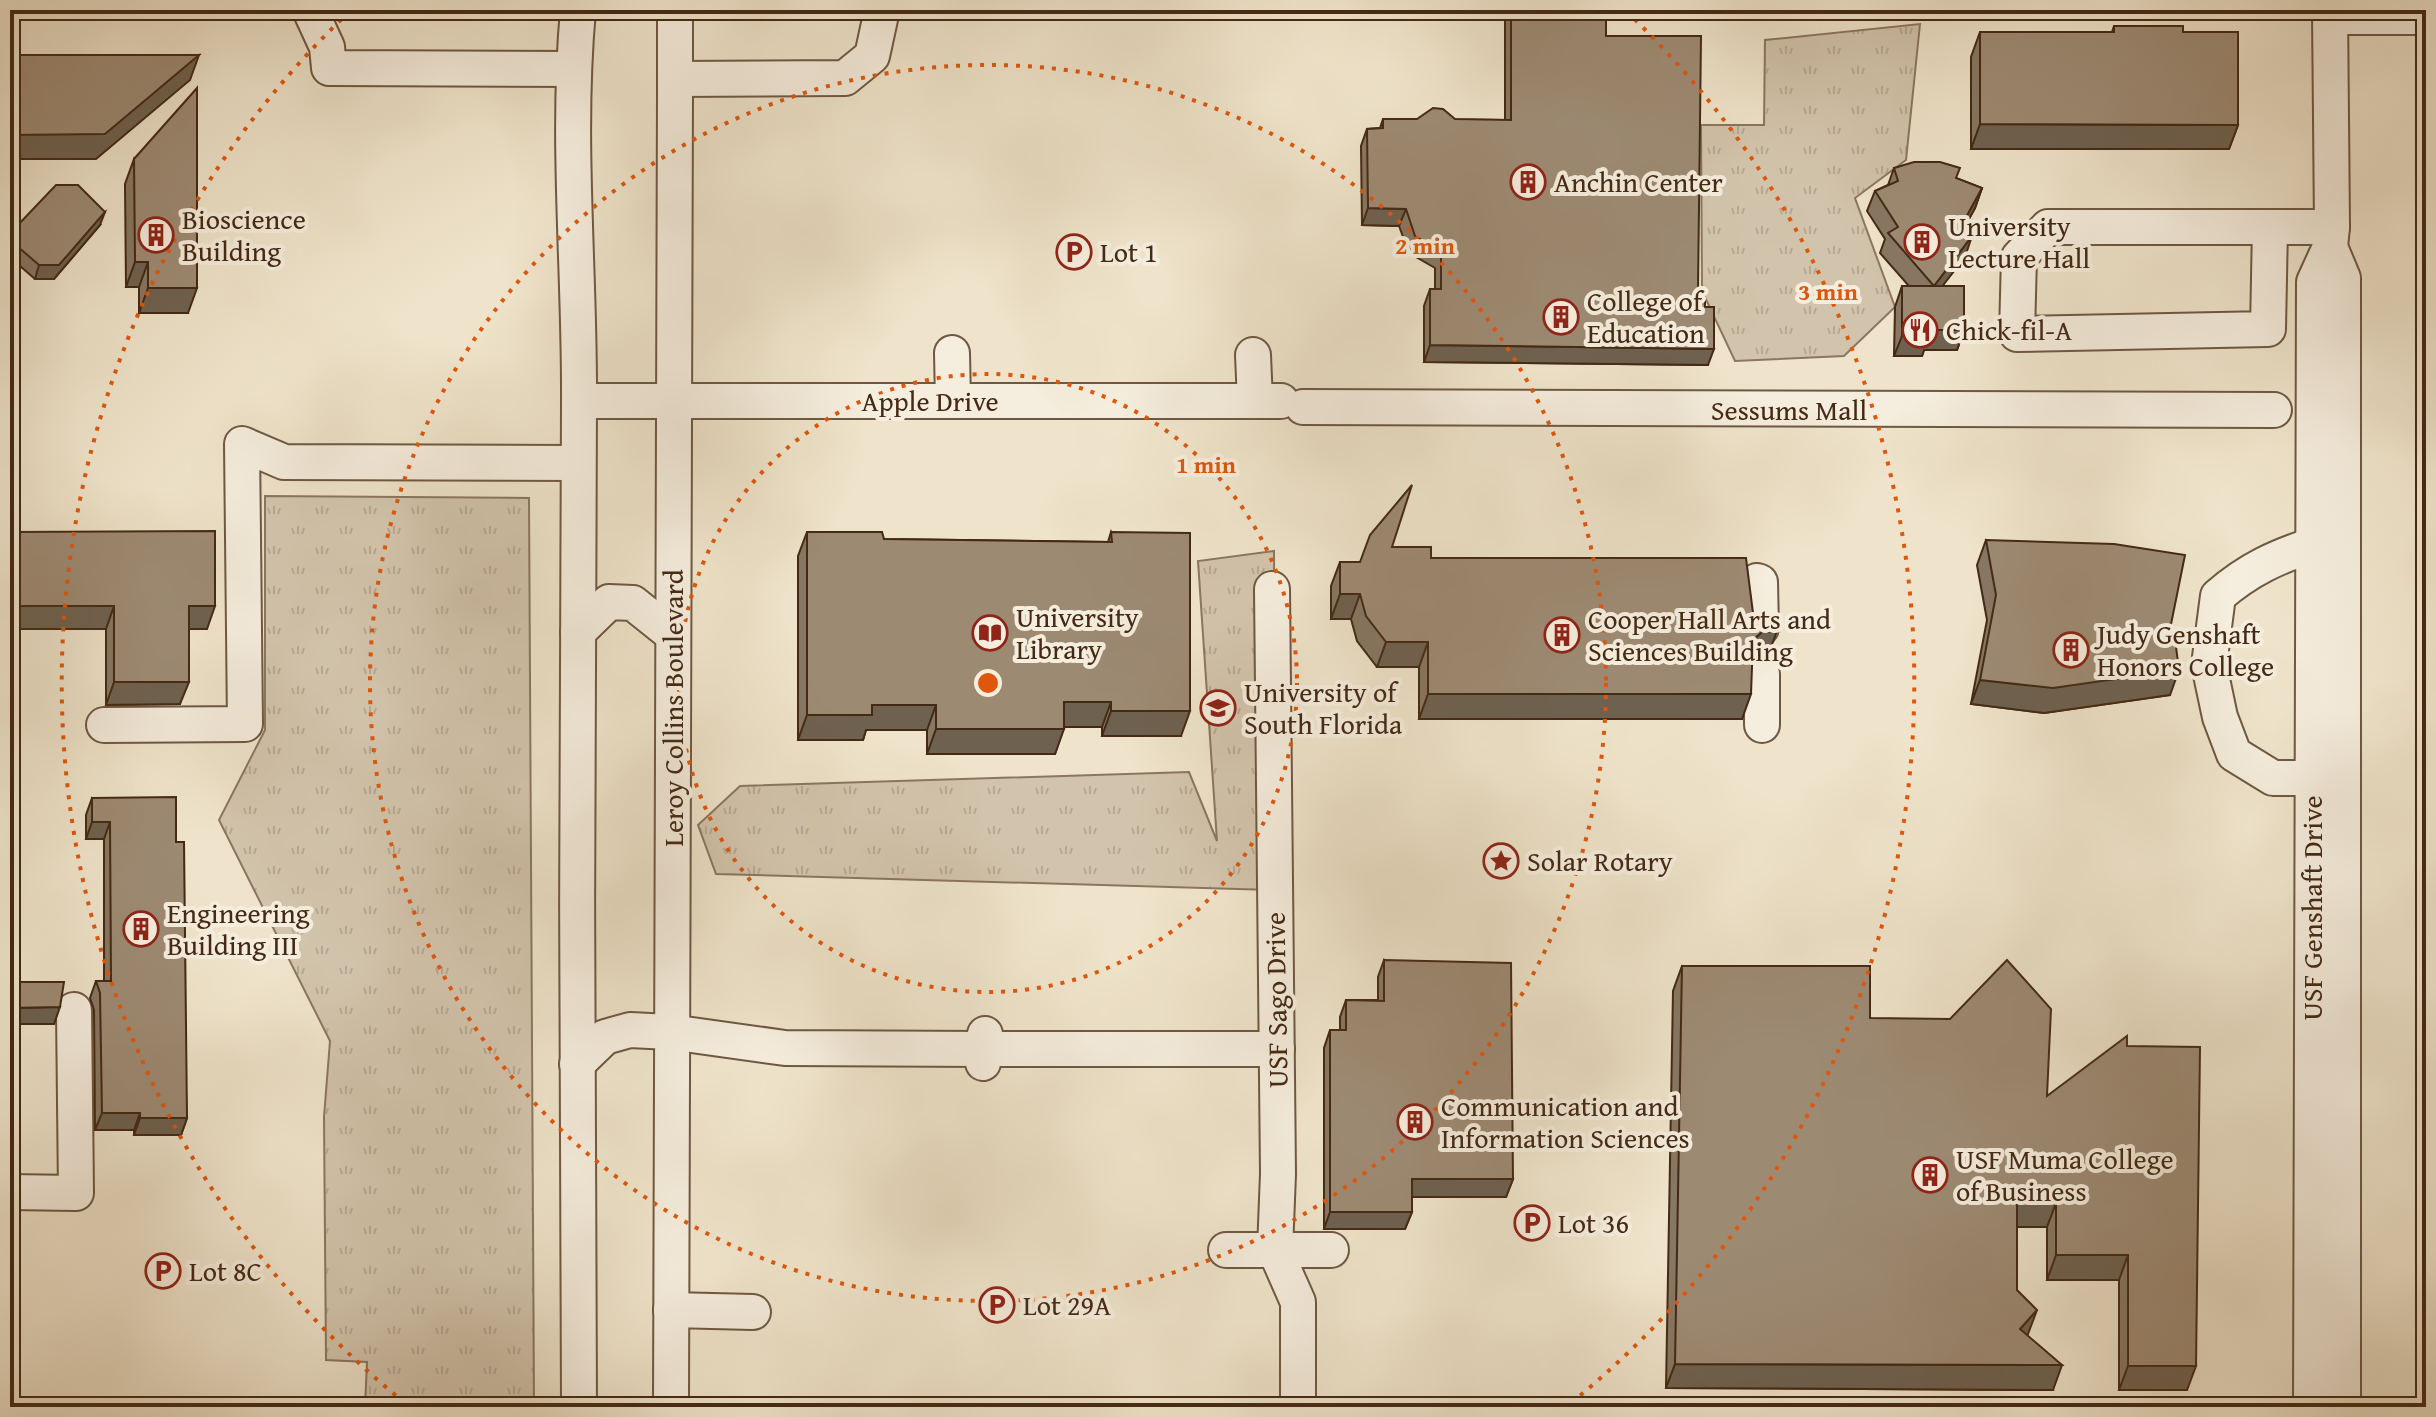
<svg xmlns="http://www.w3.org/2000/svg" width="2436" height="1417" viewBox="0 0 2436 1417" font-family="'Gentium Book Plus',serif">
	<style>
		.park { fill: url(#park-tufts); stroke: #8b7660; stroke-width: 2 }
		.lines { fill: none; stroke-linecap: round; stroke-linejoin: round }
		.minor-casing { stroke: #6f5842; stroke-width: 38 }
		.minor { stroke: #f5eddd; stroke-width: 34 }
		.wall { fill: #877763; stroke: #442914; stroke-width: 2 }
		.shaded-wall { fill: #6e6150; stroke: #442914; stroke-width: 2 }
		.building { fill: #9d8a73; stroke: #442914; stroke-width: 2 }
		.ring { fill: none; stroke: #e0570c; stroke-width: 4; stroke-dasharray: 4 8 }
		.labels { text-anchor: middle; stroke-width: 8; stroke-linejoin: round; paint-order: stroke }
		.poi-label { font-size: 28px; fill: #442914; stroke: #f5eddd; text-anchor: start }
		.street-label { font-size: 28px; fill: #442914; stroke: #f5eddd }
		.centre { fill: #e0570c; stroke: #f5eddd; stroke-width: 4 }
		.ring-label { font-size: 24px; text-anchor: middle; font-weight: bold; fill: #e0570c; stroke: #f5eddd; stroke-width: 8; stroke-linejoin: round; paint-order: stroke }
	</style>
	<defs>
		<pattern id="park-tufts" width="24" height="20" patternUnits="userSpaceOnUse" patternTransform="scale(2)"><rect width="24" height="20" fill="#d2c4ac"/><path d="M3 7l-1-3M5 7V3M7 7l1-3M15 17l-1-3M17 17v-4M19 17l1-3" fill="none" stroke="#b6a893"/></pattern>
	</defs>
	<rect width="100%" height="100%" fill="#efe4cb"/>
	<filter id="stains"><feTurbulence type="fractalNoise" baseFrequency=".0025" numOctaves="4"/><feColorMatrix values="0 0 0 0 .2 0 0 0 0 .09 0 0 0 0 .02 0 0 0 .5 -.17"/></filter>
	<radialGradient id="worn" r=".72"><stop offset=".6" stop-color="#630" stop-opacity="0"/><stop offset="1" stop-color="#630" stop-opacity=".3"/></radialGradient>
	<g class="park">
		<path d="M 1920,24 L 1906,160 L 1855,198 L 1895,307 L 1844,356 L 1735,361 L 1702,291 L 1701,125 L 1764,125 L 1765,40 Z"/>
		<path d="M 265,496 L 529,498 L 534,1407 L 365,1407 L 367,1362 L 326,1360 L 324,1117 L 330,1041 L 219,820 L 265,730 Z"/>
		<path d="M 1274,551 L 1275,890 L 716,874 L 698,825 L 740,786 L 1189,772 L 1217,841 L 1198,561 Z"/>
	</g>
	<g class="lines">
		<defs>
			<g id="minor">
				<path d="M 310,10 L 327,47 L 329,68 L 574,69"/>
				<path d="M 578,10 C 566,140 580,272 579,403 C 576,738 577,1072 579,1407"/>
				<path d="M 2330,17 L 2426,17"/>
				<path d="M 675,79 L 845,78 L 872,56 L 882,10"/>
				<path d="M 2270,227 L 2268,329 L 2017,334 L 2019,257 L 2048,227 L 2332,227"/>
				<path d="M 2330,247 L 2343,278 L 2343,1407"/>
				<path d="M 952,353 L 953,401"/>
				<path d="M 1253,355 L 1255,401"/>
				<path d="M 579,401 L 1281,401"/>
				<path d="M 1303,407 L 2274,410"/>
				<path d="M 1757,581 L 1760,582 L 1761,628"/>
				<path d="M 1272,589 L 1278,1174 L 1275,1250 L 1298,1302 L 1298,1407"/>
				<path d="M 578,632 L 609,602 L 633,603 L 673,635"/>
				<path d="M 1762,674 L 1762,725"/>
				<path d="M 104,725 L 245,724 L 242,444 L 284,462 L 578,463"/>
				<path d="M 2312,778 L 2273,778 L 2234,754 L 2220,717 L 2209,665 L 2218,596 C 2249,569 2278,556 2316,544"/>
				<path d="M 983,1063 L 985,1049 L 1277,1049"/>
				<path d="M 577,1064 L 605,1037 L 630,1030 L 670,1032 L 785,1048 L 985,1049 L 985,1034"/>
				<path d="M 10,1192 L 76,1193 L 74,1010"/>
				<path d="M 1226,1250 L 1331,1250"/>
				<path d="M 671,1310 L 753,1312"/>
				<path d="M 671,1407 L 675,94 L 675,15 L 672,10"/>
				<path d="M 2311,1407 L 2314,282 L 2330,247 L 2332,227 L 2330,10"/>
			</g>
		</defs>
		<use href="#minor" class="minor-casing"/>
		<use href="#minor" class="minor"/>
	</g>
	<g class="wall">
		<path d="M 1505,10 L 1606,10 L 1606,36 L 1698,293 L 1705,307 L 1708,365 L 1424,362 L 1424,306 L 1430,289 L 1435,289 L 1435,268 L 1409,253 L 1399,226 L 1362,225 L 1361,146 L 1367,129 L 1380,128 L 1383,119 L 1505,120 Z"/>
		<path d="M 2114,26 L 2183,32 L 2238,125 L 2229,149 L 1971,149 L 1971,57 L 1980,32 L 2112,32 Z"/>
		<path d="M 134,159 L 188,313 L 139,313 L 139,287 L 126,287 L 125,184 Z"/>
		<path d="M 1894,168 L 1956,178 L 1982,188 L 1975,208 L 1962,231 L 1965,257 L 1942,286 L 1964,330 L 1957,350 L 1924,350 L 1922,356 L 1894,356 L 1895,307 L 1902,286 L 1909,286 L 1880,253 L 1885,239 L 1867,211 L 1875,191 L 1888,185 Z"/>
		<path d="M 100,225 L 54,279 L 35,279 L 12,259 L 12,240 L 17,226 Z"/>
		<path d="M 10,532 L 207,629 L 189,629 L 180,704 L 106,705 L 106,629 L 10,629 Z"/>
		<path d="M 807,532 L 884,539 L 1108,542 L 1111,532 L 1181,736 L 1102,736 L 1102,727 L 1064,727 L 1055,754 L 927,754 L 927,730 L 866,730 L 863,740 L 798,740 L 798,556 Z"/>
		<path d="M 1986,540 L 2168,639 L 2170,695 L 2044,713 L 1971,704 L 1987,620 L 1977,565 Z"/>
		<path d="M 1392,547 L 1431,558 L 1768,655 L 1753,656 L 1742,719 L 1419,719 L 1419,667 L 1377,667 L 1357,641 L 1351,619 L 1331,619 L 1331,586 L 1340,562 L 1360,562 Z"/>
		<path d="M 92,798 L 176,842 L 187,1118 L 181,1135 L 134,1135 L 134,1130 L 95,1130 L 94,1010 L 90,998 L 96,981 L 104,981 L 104,839 L 86,839 L 86,815 Z"/>
		<path d="M 1384,960 L 1513,1179 L 1506,1197 L 1412,1197 L 1412,1212 L 1405,1229 L 1324,1229 L 1324,1048 L 1330,1030 L 1340,1030 L 1340,1017 L 1346,1000 L 1378,1000 L 1378,977 Z"/>
		<path d="M 1682,966 L 1870,1018 L 2047,1096 L 2127,1046 L 2187,1390 L 2119,1390 L 2119,1280 L 2047,1280 L 2047,1227 L 2017,1227 L 2017,1290 L 2027,1335 L 2053,1390 L 1666,1388 L 1673,991 Z"/>
	</g>
	<g class="shaded-wall">
		<path d="M 199,55 L 190,80 L 96,159 L 10,159 L 10,135 Z"/>
		<path d="M 1980,124 L 2238,125 L 2229,149 L 1971,149 Z"/>
		<path d="M 1982,188 L 1975,208 L 1952,250 L 1959,230 Z"/>
		<path d="M 1368,208 L 1406,209 L 1399,226 L 1362,225 Z"/>
		<path d="M 105,212 L 100,225 L 54,279 L 35,279 L 39,265 Z"/>
		<path d="M 1972,236 L 1965,257 L 1926,307 L 1934,286 Z"/>
		<path d="M 135,262 L 148,262 L 139,287 L 126,287 Z"/>
		<path d="M 148,288 L 197,288 L 188,313 L 139,313 Z"/>
		<path d="M 1929,330 L 1964,330 L 1957,350 L 1924,350 L 1922,356 L 1894,356 L 1902,336 Z"/>
		<path d="M 1430,345 L 1714,349 L 1708,365 L 1424,362 Z"/>
		<path d="M 1340,594 L 1360,594 L 1351,619 L 1331,619 Z"/>
		<path d="M 10,606 L 114,606 L 106,629 L 10,629 Z"/>
		<path d="M 189,606 L 215,606 L 207,629 L 180,629 Z"/>
		<path d="M 1777,631 L 1768,655 L 1753,656 L 1753,640 L 1762,632 Z"/>
		<path d="M 1386,642 L 1428,642 L 1419,667 L 1377,667 Z"/>
		<path d="M 2179,670 L 2170,695 L 2044,713 L 1971,704 L 1980,680 Z"/>
		<path d="M 114,682 L 189,682 L 180,704 L 106,705 Z"/>
		<path d="M 1428,694 L 1751,694 L 1742,719 L 1419,719 Z"/>
		<path d="M 1064,702 L 1111,702 L 1102,727 L 1055,727 Z"/>
		<path d="M 872,705 L 936,705 L 927,730 L 866,730 L 863,740 L 798,740 L 807,715 Z"/>
		<path d="M 1111,711 L 1190,711 L 1181,736 L 1102,736 Z"/>
		<path d="M 936,729 L 1064,729 L 1055,754 L 927,754 Z"/>
		<path d="M 92,822 L 110,822 L 104,839 L 86,839 Z"/>
		<path d="M 60,1007 L 54,1024 L 10,1024 L 10,1008 Z"/>
		<path d="M 102,1113 L 140,1113 L 134,1130 L 95,1130 Z"/>
		<path d="M 140,1118 L 187,1118 L 181,1135 L 134,1135 Z"/>
		<path d="M 1412,1179 L 1513,1179 L 1506,1197 L 1405,1197 Z"/>
		<path d="M 2017,1203 L 2056,1203 L 2047,1227 L 2008,1227 Z"/>
		<path d="M 1330,1212 L 1412,1212 L 1405,1229 L 1324,1229 Z"/>
		<path d="M 2056,1255 L 2128,1255 L 2119,1280 L 2047,1280 Z"/>
		<path d="M 2037,1310 L 2028,1334 L 2011,1354 L 2020,1329 Z"/>
		<path d="M 1675,1364 L 2062,1365 L 2053,1390 L 1666,1388 Z"/>
		<path d="M 2128,1366 L 2196,1366 L 2187,1390 L 2119,1390 Z"/>
	</g>
	<g class="building">
		<path d="M 1511,10 L 1606,10 L 1606,36 L 1701,36 L 1698,293 L 1705,293 L 1705,307 L 1714,307 L 1714,349 L 1430,345 L 1430,289 L 1441,289 L 1441,252 L 1415,236 L 1406,209 L 1368,208 L 1367,129 L 1383,128 L 1383,119 L 1417,119 L 1433,108 L 1443,109 L 1455,119 L 1511,120 Z"/>
		<path d="M 2114,26 L 2183,26 L 2183,32 L 2238,32 L 2238,125 L 1980,124 L 1980,32 L 2114,32 Z"/>
		<path d="M 10,55 L 199,55 L 105,134 L 10,135 Z"/>
		<path d="M 197,88 L 197,288 L 148,288 L 148,262 L 135,262 L 134,159 Z"/>
		<path d="M 1914,162 L 1940,162 L 1960,168 L 1956,178 L 1982,188 L 1959,230 L 1972,236 L 1934,286 L 1964,286 L 1964,330 L 1929,330 L 1929,336 L 1902,336 L 1902,286 L 1934,286 L 1888,233 L 1898,227 L 1875,191 L 1898,181 L 1894,168 Z"/>
		<path d="M 56,185 L 78,185 L 105,212 L 59,265 L 39,265 L 17,246 L 17,226 Z"/>
		<path d="M 1412,485 L 1392,547 L 1431,547 L 1431,558 L 1746,558 L 1753,613 L 1761,621 L 1777,622 L 1777,631 L 1762,632 L 1753,640 L 1751,694 L 1428,694 L 1428,642 L 1386,642 L 1366,616 L 1360,594 L 1340,594 L 1340,562 L 1360,562 L 1370,535 Z"/>
		<path d="M 215,531 L 215,606 L 189,606 L 189,682 L 114,682 L 114,606 L 10,606 L 10,532 Z"/>
		<path d="M 807,532 L 882,532 L 884,539 L 1112,542 L 1111,532 L 1190,533 L 1190,711 L 1111,711 L 1111,702 L 1064,702 L 1064,729 L 936,729 L 936,705 L 872,705 L 872,715 L 807,715 Z"/>
		<path d="M 1986,540 L 2114,544 L 2185,555 L 2168,639 L 2175,639 L 2179,670 L 2053,688 L 1980,680 L 1996,595 Z"/>
		<path d="M 176,797 L 176,842 L 184,842 L 187,1118 L 140,1118 L 140,1113 L 102,1113 L 100,993 L 96,981 L 111,981 L 110,822 L 92,822 L 92,798 Z"/>
		<path d="M 1384,960 L 1511,963 L 1513,1179 L 1412,1179 L 1412,1212 L 1330,1212 L 1330,1030 L 1346,1030 L 1346,1000 L 1384,1001 Z"/>
		<path d="M 2007,960 L 2051,1009 L 2047,1096 L 2127,1036 L 2127,1046 L 2200,1047 L 2196,1366 L 2128,1366 L 2128,1255 L 2056,1255 L 2056,1203 L 2017,1203 L 2017,1290 L 2037,1310 L 2020,1329 L 2062,1365 L 1675,1364 L 1682,966 L 1870,966 L 1870,1018 L 1950,1019 Z"/>
		<path d="M 10,982 L 64,982 L 60,1007 L 10,1008 Z"/>
	</g>
	<g class="ring">
		<circle cx="988" cy="683" r="309"/>
		<circle cx="988" cy="683" r="618"/>
		<path d="M405 1403A927 927 0 0 1 350 11M1626 11A927 927 0 0 1 1571 1403"/>
	</g>
	<defs>
		<symbol id="building-ring" viewBox="-11 -11 22 22"><circle r="9.5" fill="#f5eddd" stroke="#8f2418" stroke-width="1.5"/><path d="M-4-6H4V6H1V3H-1V6H-4ZM-2.5-4.3h1.7v1.8h-1.7ZM.8-4.3h1.7v1.8H.8ZM-2.5-1h1.7V.8h-1.7ZM.8-1h1.7V.8H.8Z" fill="#8f2418"/></symbol>
		<symbol id="parking-ring" viewBox="-11 -11 22 22"><circle r="9.5" fill="#f5eddd" stroke="#8f2418" stroke-width="1.5"/><path d="M-3.5-5.5H1a3.5 3.5 0 0 1 0 7H-1V5.5H-3.5ZM-1-3.4V-.6H.8a1.4 1.4 0 0 0 0-2.8Z" fill="#8f2418"/></symbol>
		<symbol id="restaurant-ring" viewBox="-11 -11 22 22"><circle r="9.5" fill="#f5eddd" stroke="#8f2418" stroke-width="1.5"/><path d="M-5-6h1v4h1v-4h1v4h1v-4h1v5L-1.5 .5V6h-2V.5L-5-1ZM5-6V6H3V1.5H1.5Q1.5-4 5-6Z" fill="#8f2418"/></symbol>
		<symbol id="library-ring" viewBox="-11 -11 22 22"><circle r="9.5" fill="#f5eddd" stroke="#8f2418" stroke-width="1.5"/><path d="M-6-4Q-3-5.5-.7-3.5V5Q-3 3-6 4ZM6-4Q3-5.5 .7-3.5V5Q3 3 6 4Z" fill="#8f2418"/></symbol>
		<symbol id="university-ring" viewBox="-11 -11 22 22"><circle r="9.5" fill="#f5eddd" stroke="#8f2418" stroke-width="1.5"/><path d="M0-5L7-2L0 1L-7-2ZM-4 1L0 2.5L4 1V4Q0 6-4 4Z" fill="#8f2418"/></symbol>
		<symbol id="sight-ring" viewBox="-11 -11 22 22"><circle r="9.5" fill="#f5eddd" stroke="#8f2418" stroke-width="1.5"/><path d="M0-6L1.8-2.2L6-1.7L2.9 1.2L3.7 5.4L0 3.3L-3.7 5.4L-2.9 1.2L-6-1.7L-1.8-2.2Z" fill="#8f2418"/></symbol>
	</defs>
	<g fill-rule="evenodd">
		<use href="#building-ring" x="1508" y="162" width="40" height="40"/>
		<use href="#building-ring" x="136" y="215" width="40" height="40"/>
		<use href="#building-ring" x="1902" y="222" width="40" height="40"/>
		<use href="#parking-ring" x="1054" y="232" width="40" height="40"/>
		<use href="#building-ring" x="1541" y="297" width="40" height="40"/>
		<use href="#restaurant-ring" x="1900" y="310" width="40" height="40"/>
		<use href="#library-ring" x="970" y="613" width="40" height="40"/>
		<use href="#building-ring" x="1542" y="615" width="40" height="40"/>
		<use href="#building-ring" x="2051" y="630" width="40" height="40"/>
		<use href="#university-ring" x="1198" y="688" width="40" height="40"/>
		<use href="#sight-ring" x="1481" y="841" width="40" height="40"/>
		<use href="#building-ring" x="121" y="909" width="40" height="40"/>
		<use href="#building-ring" x="1395" y="1102" width="40" height="40"/>
		<use href="#building-ring" x="1910" y="1155" width="40" height="40"/>
		<use href="#parking-ring" x="1512" y="1203" width="40" height="40"/>
		<use href="#parking-ring" x="143" y="1251" width="40" height="40"/>
		<use href="#parking-ring" x="977" y="1285" width="40" height="40"/>
	</g>
	<g class="labels">
		<g class="poi-label">
			<text x="1554" y="192">Anchin Center</text>
			<text x="182" y="229">Bioscience<tspan x="182" dy="32">Building</tspan></text>
			<text x="1948" y="236">University<tspan x="1948" dy="32">Lecture Hall</tspan></text>
			<text x="1100" y="262">Lot 1</text>
			<text x="1587" y="311">College of<tspan x="1587" dy="32">Education</tspan></text>
			<text x="1946" y="340">Chick-fil-A</text>
			<text x="1016" y="627">University<tspan x="1016" dy="32">Library</tspan></text>
			<text x="1588" y="629">Cooper Hall Arts and<tspan x="1588" dy="32">Sciences Building</tspan></text>
			<text x="2097" y="644">Judy Genshaft<tspan x="2097" dy="32">Honors College</tspan></text>
			<text x="1244" y="702">University of<tspan x="1244" dy="32">South Florida</tspan></text>
			<text x="1527" y="871">Solar Rotary</text>
			<text x="167" y="923">Engineering<tspan x="167" dy="32">Building III</tspan></text>
			<text x="1441" y="1116">Communication and<tspan x="1441" dy="32">Information Sciences</tspan></text>
			<text x="1956" y="1169">USF Muma College<tspan x="1956" dy="32">of Business</tspan></text>
			<text x="1558" y="1233">Lot 36</text>
			<text x="189" y="1281">Lot 8C</text>
			<text x="1023" y="1315">Lot 29A</text>
		</g>
		<g class="street-label">
			<text x="930" y="411">Apple Drive</text>
			<text x="1789" y="420">Sessums Mall</text>
			<text transform="translate(673 708) rotate(-90)" y="10">Leroy Collins Boulevard</text>
			<text transform="translate(2312 908) rotate(-90)" y="10">USF Genshaft Drive</text>
			<text transform="translate(1276 1000) rotate(-91)" y="10">USF Sago Drive</text>
		</g>
	</g>
	<circle cx="988" cy="683" r="12" class="centre"/>
	<g class="ring-label">
		<text x="1425" y="254">2 min</text>
		<text x="1828" y="300">3 min</text>
		<text x="1206" y="473">1 min</text>
	</g>
	<rect width="2436" height="1417" fill="none" stroke="#efe4cb" stroke-width="40"/>
	<rect x="12" y="12" width="2412" height="1393" fill="none" stroke="#442914" stroke-width="4"/>
	<rect x="20" y="20" width="2396" height="1377" fill="none" stroke="#442914" stroke-width="2"/>
	<rect width="100%" height="100%" filter="url(#stains)"/>
	<rect width="100%" height="100%" fill="url(#worn)"/>
</svg>
